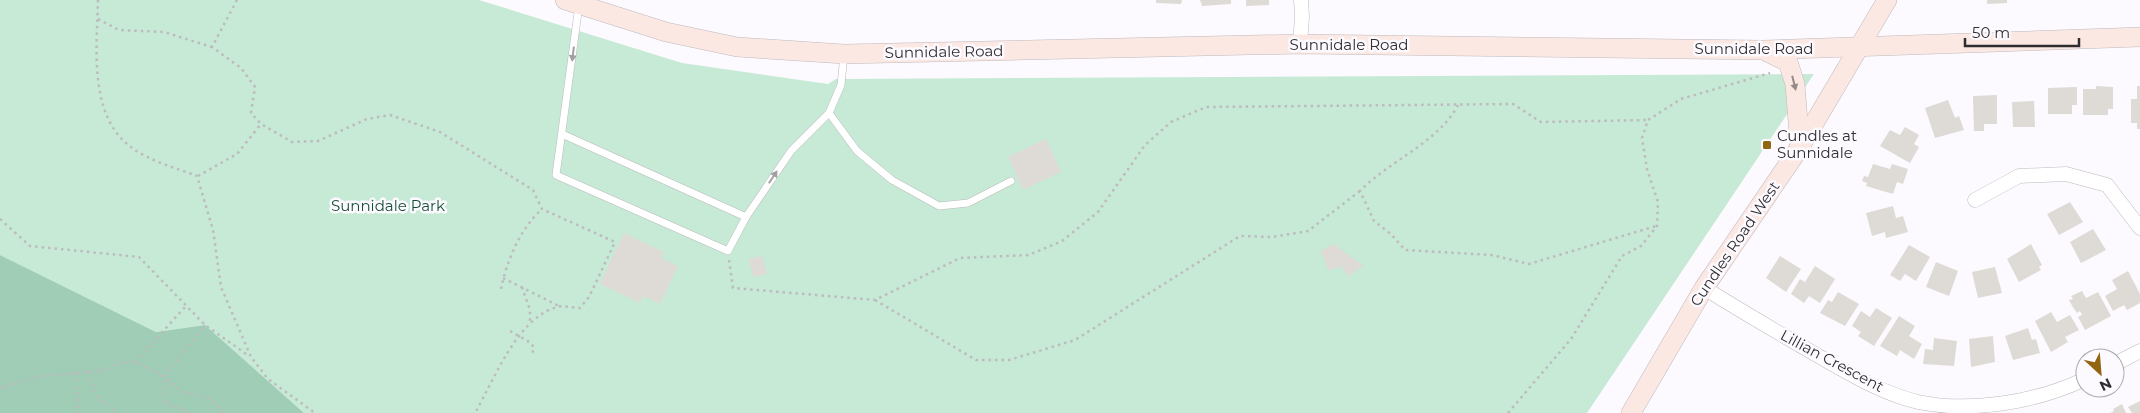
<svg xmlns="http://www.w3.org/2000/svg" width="2140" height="413" viewBox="0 0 2140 413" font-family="Montserrat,sans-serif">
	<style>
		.green { fill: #c6ead6 }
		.forest { fill: #9fcdb5 }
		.building { fill: #dedad6 }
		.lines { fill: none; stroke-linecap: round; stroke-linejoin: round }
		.lane-casing { stroke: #bcbabe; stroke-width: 8 }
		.street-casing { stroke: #bcbabe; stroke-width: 15 }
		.secondary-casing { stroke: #bcbabe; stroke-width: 20 }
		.path { stroke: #bdbbbf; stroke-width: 2.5; stroke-dasharray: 2.5 4; stroke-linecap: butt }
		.lane { stroke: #fff; stroke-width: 7 }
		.street { stroke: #fff; stroke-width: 14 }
		.secondary { stroke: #fce8e2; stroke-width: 19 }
		.oneway { fill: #a1a0a1 }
		.oneway2 { fill: #958a88 }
		.poi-dot { fill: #926510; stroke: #fdfaff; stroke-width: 2 }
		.labels { text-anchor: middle; stroke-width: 5; stroke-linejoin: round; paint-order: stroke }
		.street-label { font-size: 15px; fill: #2e2d2f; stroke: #fdfaff }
		.poi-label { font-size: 15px; fill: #2e2d2f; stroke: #fdfaff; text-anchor: start }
		.park-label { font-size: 15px; fill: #174f37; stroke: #fdfaff }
	</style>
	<rect width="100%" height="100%" fill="#fdfaff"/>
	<path class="green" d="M 0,0 L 479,0 L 682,63 L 828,84 L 836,79 L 1814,74 L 1587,413 L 304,413 L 205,325 L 156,332 L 0,255 Z"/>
	<path class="forest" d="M 0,255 L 156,332 L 205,325 L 304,413 L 0,413 Z"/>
	<g class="building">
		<path d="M 1156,0 L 1182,0 L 1181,4 L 1156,3 Z"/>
		<path d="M 1200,0 L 1231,0 L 1231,4 L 1202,6 Z"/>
		<path d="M 1246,0 L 1269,0 L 1269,5 L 1246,6 Z"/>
		<path d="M 1987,0 L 2007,0 L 2007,3 L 1987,4 Z"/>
		<path d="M 2096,86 L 2113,87 L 2113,109 L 2108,109 L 2108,115 L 2083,115 L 2083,89 L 2096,89 Z"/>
		<path d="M 2137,86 L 2140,86 L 2140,129 L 2137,129 L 2137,123 L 2131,123 L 2131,99 L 2137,99 Z"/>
		<path d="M 2077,87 L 2077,105 L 2072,105 L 2072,114 L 2048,114 L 2048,88 Z"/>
		<path d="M 1997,95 L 1997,124 L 1984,124 L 1984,131 L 1974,131 L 1973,96 Z"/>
		<path d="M 1948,100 L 1955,118 L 1959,116 L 1964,130 L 1935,138 L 1925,108 Z"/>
		<path d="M 2034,101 L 2035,127 L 2013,127 L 2012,102 Z"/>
		<path d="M 1905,127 L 1919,135 L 1914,144 L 1919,147 L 1910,163 L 1880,146 L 1890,130 L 1900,135 Z"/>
		<path d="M 1046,139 L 1061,172 L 1023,190 L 1008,157 Z"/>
		<path d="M 1873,164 L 1890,169 L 1892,164 L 1908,169 L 1903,184 L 1897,182 L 1893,194 L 1866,186 L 1867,183 L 1862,181 L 1864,176 L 1868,177 Z"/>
		<path d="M 2070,202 L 2083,222 L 2059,235 L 2047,214 Z"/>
		<path d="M 1893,206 L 1896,218 L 1903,216 L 1908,232 L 1886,238 L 1885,232 L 1872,236 L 1866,213 Z"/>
		<path d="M 2093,229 L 2106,250 L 2081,263 L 2070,242 Z"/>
		<path d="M 624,233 L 664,252 L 661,258 L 678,266 L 660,304 L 643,296 L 640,303 L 600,284 Z"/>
		<path d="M 1334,244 L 1355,260 L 1364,265 L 1349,276 L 1340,266 L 1329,271 L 1320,251 Z"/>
		<path d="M 2031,244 L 2042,265 L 2039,267 L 2041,270 L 2019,282 L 2007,259 Z"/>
		<path d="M 1909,245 L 1930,257 L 1916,281 L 1905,274 L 1900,281 L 1890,275 Z"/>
		<path d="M 762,256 L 767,274 L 753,277 L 749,259 Z"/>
		<path d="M 1780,256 L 1801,269 L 1786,292 L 1766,278 Z"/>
		<path d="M 1936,262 L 1958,271 L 1949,296 L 1926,287 Z"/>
		<path d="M 1815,266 L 1835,279 L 1820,303 L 1809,296 L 1804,303 L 1791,294 L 1800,279 L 1805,282 Z"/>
		<path d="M 1995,267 L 2002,293 L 1978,298 L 1972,272 Z"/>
		<path d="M 2128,271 L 2140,294 L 2140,303 L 2127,310 L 2124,305 L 2113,311 L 2105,296 L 2117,289 L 2112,280 Z"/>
		<path d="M 2082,291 L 2086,298 L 2098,292 L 2111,316 L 2085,330 L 2078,317 L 2082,315 L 2080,311 L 2077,313 L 2074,309 L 2069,300 L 2073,299 L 2071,296 Z"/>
		<path d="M 1838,292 L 1859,304 L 1845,326 L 1820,313 L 1828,300 L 1832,302 Z"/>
		<path d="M 1876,308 L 1892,318 L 1874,346 L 1858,336 L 1861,332 L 1852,326 L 1861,311 L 1870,317 Z"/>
		<path d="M 2051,312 L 2057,322 L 2070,315 L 2079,330 L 2065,337 L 2068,342 L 2051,352 L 2035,321 Z"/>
		<path d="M 1899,316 L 1915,326 L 1909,336 L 1922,344 L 1914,359 L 1900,350 L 1897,356 L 1880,346 Z"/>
		<path d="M 2028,328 L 2032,340 L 2036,339 L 2040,353 L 2013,360 L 2005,336 Z"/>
		<path d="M 1993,336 L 1995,362 L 1971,367 L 1969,339 Z"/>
		<path d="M 1934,338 L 1957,341 L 1954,366 L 1923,364 L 1925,349 L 1933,350 Z"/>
		<path d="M 2140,401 L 2140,413 L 2132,413 L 2128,407 Z"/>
		<path d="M 2122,404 L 2126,413 L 2110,413 L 2114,411 L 2113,409 Z"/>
	</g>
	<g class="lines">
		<defs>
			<g id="lane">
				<path d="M 579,5 L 556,175 L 728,251 L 746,217 L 791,151 L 829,113"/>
				<path d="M 844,54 L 841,85 L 829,113 L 857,151 L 892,180 L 939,206 L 968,203 L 1011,181"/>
				<path d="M 562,134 L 746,217"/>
			</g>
			<g id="street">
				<path d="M 1300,44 L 1302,17 L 1301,0"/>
				<path d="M 1975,200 L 2019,176 L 2066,174 L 2107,185 L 2140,228"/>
				<path d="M 1704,288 C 1743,312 1782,335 1822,358 C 1852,375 1884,394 1918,402 C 1971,413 2037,402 2085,379"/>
				<path d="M 2115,364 L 2140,351"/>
			</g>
			<g id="secondary">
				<path d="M 565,0 L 666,32 L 737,47 L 844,54 L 1300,44 L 1763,50 L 2140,37"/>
				<path d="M 1767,52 L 1788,62 L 1795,84 L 1800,147"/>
				<path d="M 1631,413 L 1704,288 L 1800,147 L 1887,0"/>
			</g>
		</defs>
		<use href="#lane" class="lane-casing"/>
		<use href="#street" class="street-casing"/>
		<use href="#secondary" class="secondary-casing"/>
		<g class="path">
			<path d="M 98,0 C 97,46 88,116 131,147 C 149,161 176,168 197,176 L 213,230 L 221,287 L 251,357 L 268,379 L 315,413"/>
			<path d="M 237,0 L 212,47 L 241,68 L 255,87 L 251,113 L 261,124 L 292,142 L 318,141 L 367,119 L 390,115 L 440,132 L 533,190 L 542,209 L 615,242 L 589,297 L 580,308 C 573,308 562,305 557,307 C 517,318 494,380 475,413"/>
			<path d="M 98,19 L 119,30 L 164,32 L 212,47"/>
			<path d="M 1458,105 C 1439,142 1389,161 1360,191 L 1374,221 L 1391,234 L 1405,250 L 1492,255 L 1529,264 L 1656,226"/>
			<path d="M 198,176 L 237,154 L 261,124"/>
			<path d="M 0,219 L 30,246 L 139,257 L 205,325 L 249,356"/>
			<path d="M 729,260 L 733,288 L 875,300 L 960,258 L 1029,255 L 1062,241 L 1098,212 L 1145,145 L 1171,122 L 1206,107 L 1513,104 L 1541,122 L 1648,120"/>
			<path d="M 503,278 L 559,306"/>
			<path d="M 522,287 L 530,310 L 530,324"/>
			<path d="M 501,289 C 507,260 520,229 542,209"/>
			<path d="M 875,300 L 976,360 L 1009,360 L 1075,340 L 1240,236 L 1272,237 L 1308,231 L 1360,191"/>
			<path d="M 510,331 L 531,343 L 534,348 L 532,354"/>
			<path d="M 135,362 L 186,306"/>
			<path d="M 87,372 L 99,399 L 118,413"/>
			<path d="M 75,373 L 79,413"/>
			<path d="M 0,388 L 36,377 L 106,370 L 120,363 L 135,362 L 164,376 L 183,392 L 207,397 L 225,413"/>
			<path d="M 189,413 L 165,402 L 164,376 L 205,325"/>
			<path d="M 1508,413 L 1571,339 L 1622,256 L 1641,246 L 1657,226 L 1658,202 L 1647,169 L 1642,138 L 1648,120 L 1681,99 L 1770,73"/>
		</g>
		<use href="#lane" class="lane"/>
		<use href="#street" class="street"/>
		<use href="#secondary" class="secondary"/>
	</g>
	<defs><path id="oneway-solid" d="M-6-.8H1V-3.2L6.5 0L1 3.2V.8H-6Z" transform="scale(1.25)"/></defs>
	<g class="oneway">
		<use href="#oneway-solid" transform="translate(573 54) rotate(97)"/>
		<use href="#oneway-solid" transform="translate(773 177) rotate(-56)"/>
	</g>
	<use class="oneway2" href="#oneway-solid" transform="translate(1794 83) rotate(76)"/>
	<rect class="poi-dot" x="1762" y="140" width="10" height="10" rx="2.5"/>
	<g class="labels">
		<g class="street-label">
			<text x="1349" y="50">Sunnidale Road</text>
			<text x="1754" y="54">Sunnidale Road</text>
			<text transform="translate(944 52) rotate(-1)" y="5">Sunnidale Road</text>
			<text transform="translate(1735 244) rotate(-56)" y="5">Cundles Road West</text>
			<text transform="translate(1832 361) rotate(28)" y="5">Lillian Crescent</text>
		</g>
		<g class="poi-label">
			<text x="1777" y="141">Cundles at<tspan x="1777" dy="17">Sunnidale</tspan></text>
		</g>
		<g class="park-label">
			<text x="388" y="211">Sunnidale Park</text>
		</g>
	</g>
	<g transform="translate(2100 373) rotate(154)"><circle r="24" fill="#fdfaff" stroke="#aaa8ac"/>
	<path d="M0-4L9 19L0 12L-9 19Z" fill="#926510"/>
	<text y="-8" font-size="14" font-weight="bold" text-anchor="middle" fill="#2e2d2f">N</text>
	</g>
	<path d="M1965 38v8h114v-8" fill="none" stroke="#2e2d2f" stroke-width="2.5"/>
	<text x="1972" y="38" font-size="15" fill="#2e2d2f" stroke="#fdfaff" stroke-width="4" paint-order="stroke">50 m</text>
</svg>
